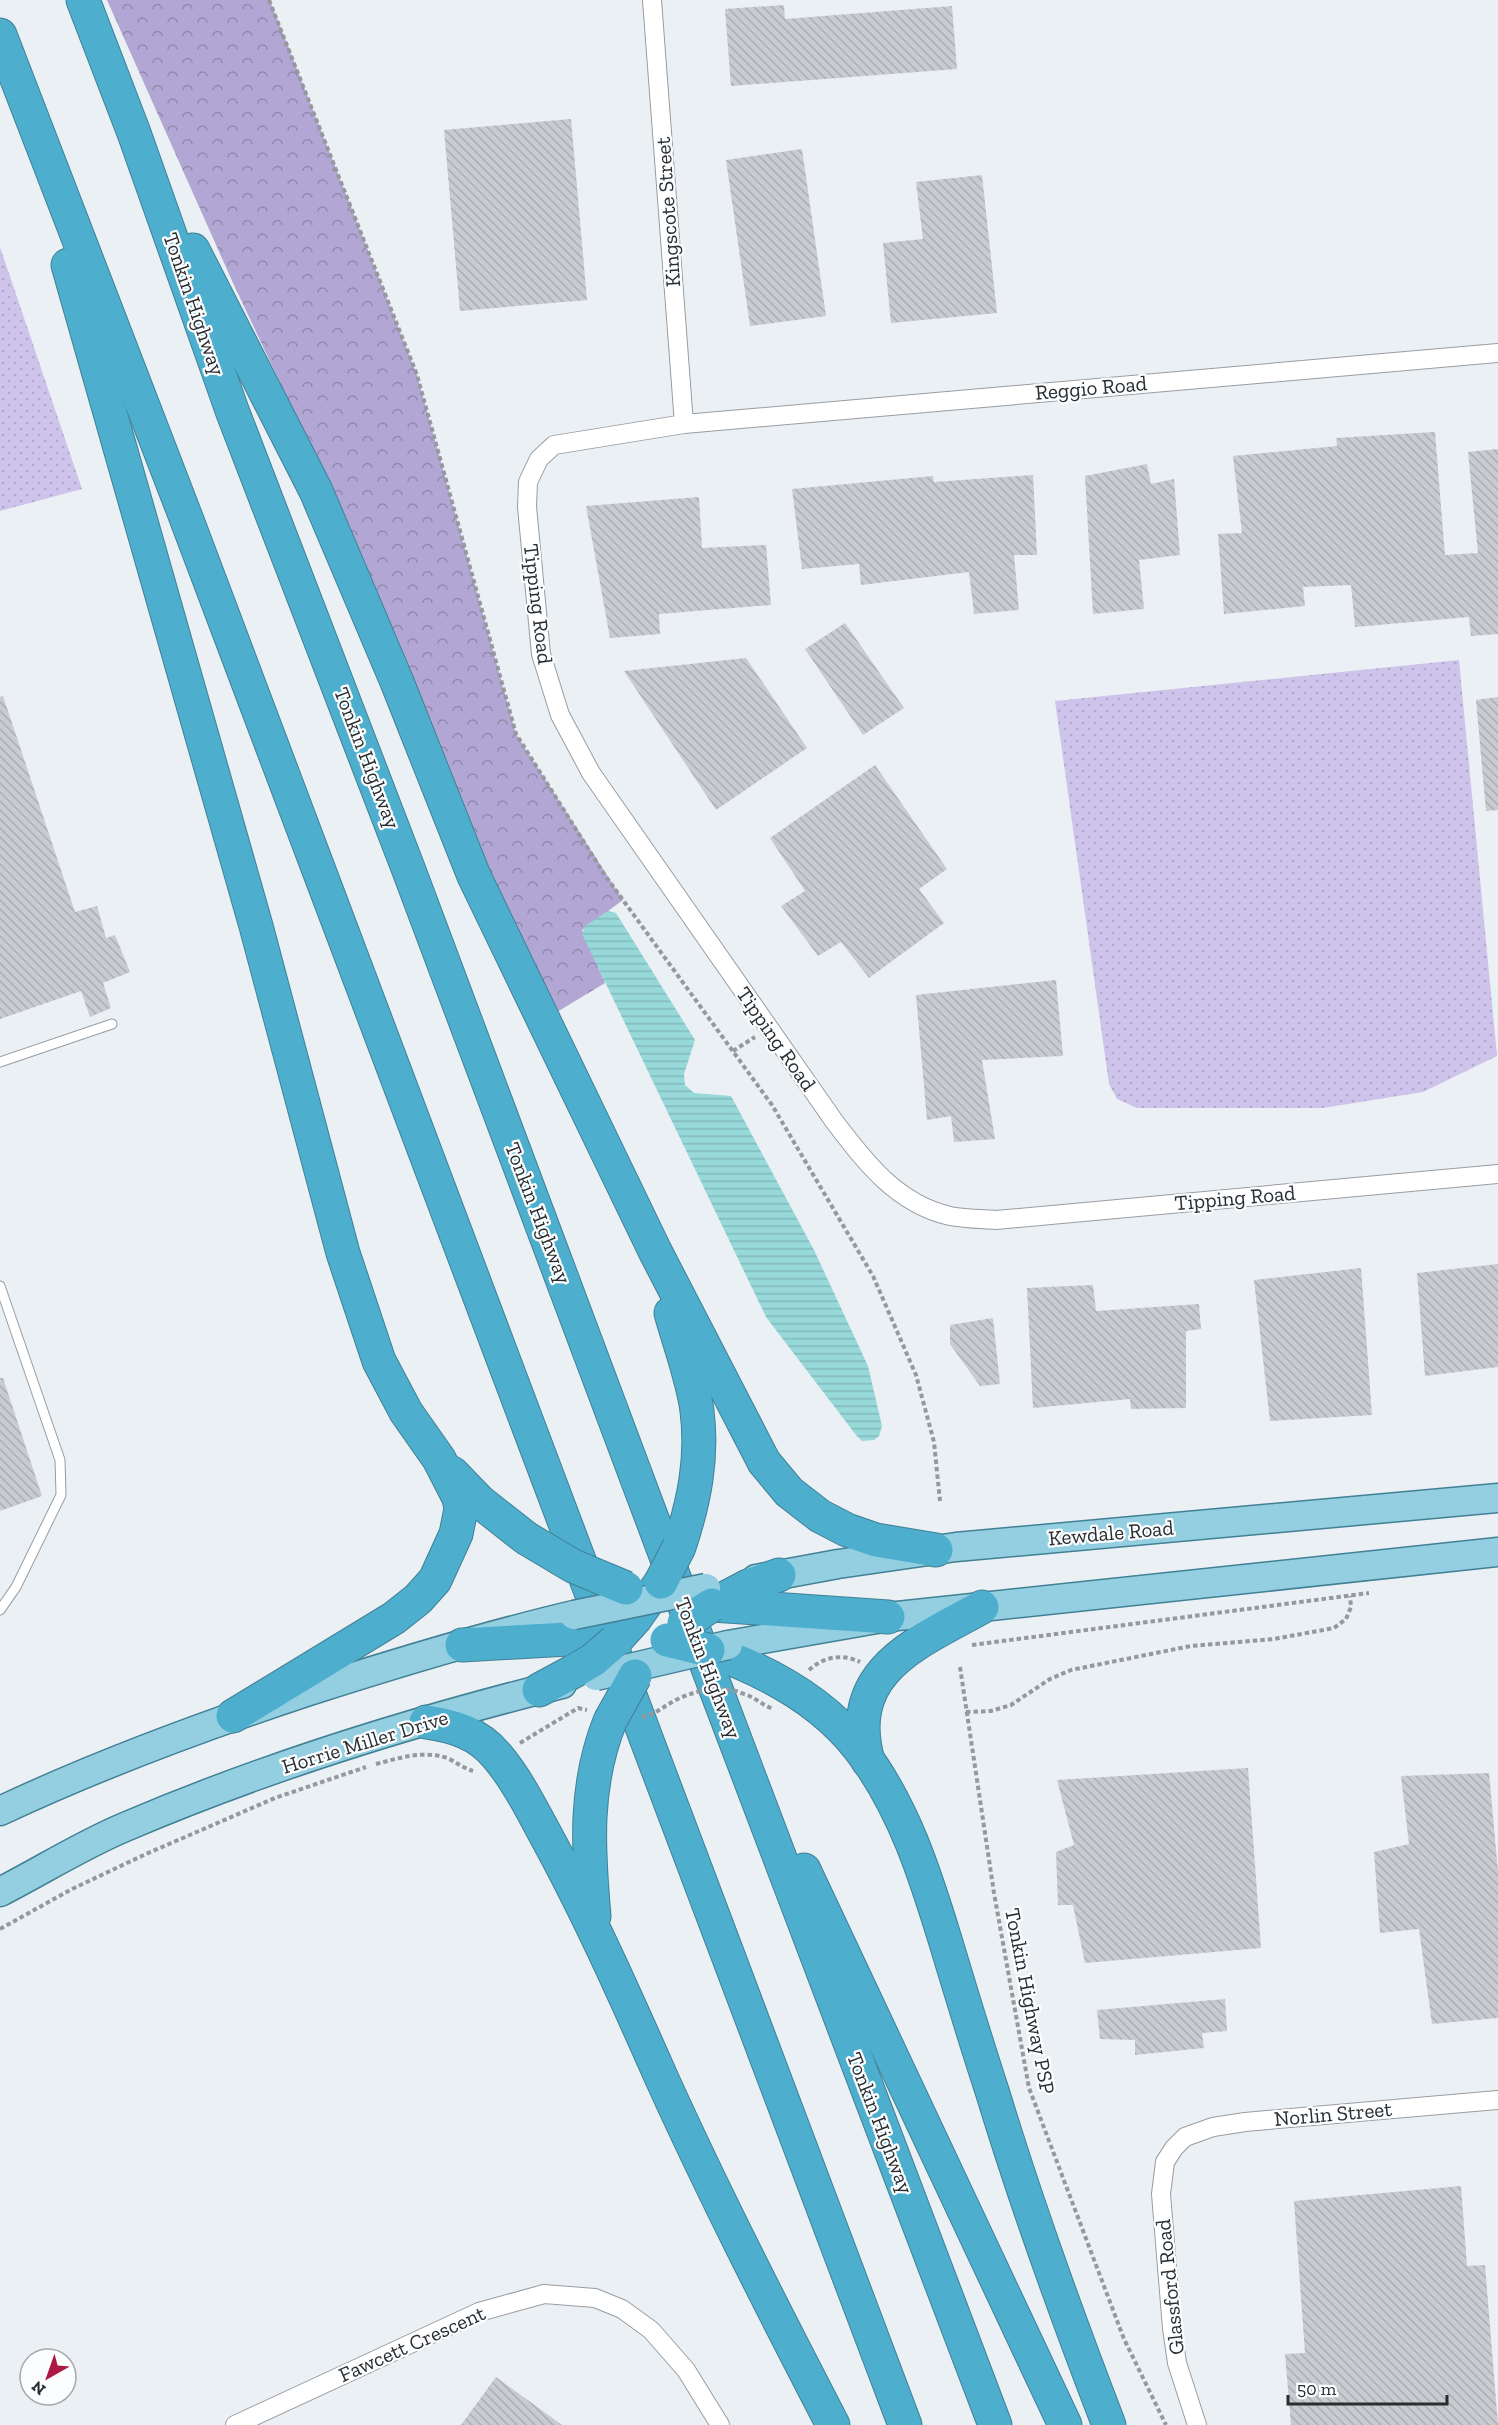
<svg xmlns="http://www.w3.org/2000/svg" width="1498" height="2425" viewBox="0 0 1498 2425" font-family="'Zilla Slab',serif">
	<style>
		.grass { fill: url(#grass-dots) }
		.forest { fill: url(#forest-crowns) }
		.water { fill: url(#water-rules) }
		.building { fill: url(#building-back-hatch) }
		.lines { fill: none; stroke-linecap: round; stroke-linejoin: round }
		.lane-casing { stroke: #989da2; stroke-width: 11 }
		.street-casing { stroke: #989da2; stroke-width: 20 }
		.primary-casing { stroke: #418095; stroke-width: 31 }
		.highway-casing { stroke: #418095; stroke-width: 35 }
		.path { stroke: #95989c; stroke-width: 4; stroke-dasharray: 4.5 3; stroke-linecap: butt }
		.lane { stroke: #fff; stroke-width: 9 }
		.street { stroke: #fff; stroke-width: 18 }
		.primary { stroke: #94cee1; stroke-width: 28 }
		.highway { stroke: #4daecd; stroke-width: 33 }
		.primary-bridge-casing { stroke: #418095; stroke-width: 31; stroke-linecap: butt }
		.highway-bridge-casing { stroke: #418095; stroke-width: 35; stroke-linecap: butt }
		.path-bridge { stroke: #95989c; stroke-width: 4; stroke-dasharray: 4.5 3; stroke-linecap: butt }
		.primary-bridge { stroke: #94cee1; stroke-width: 28 }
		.highway-bridge { stroke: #4daecd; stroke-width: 33 }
		.labels { text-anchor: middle; stroke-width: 4.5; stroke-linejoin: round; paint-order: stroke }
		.street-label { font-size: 21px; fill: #2a2c2e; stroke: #fbfdff }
	</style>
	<defs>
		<pattern id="grass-dots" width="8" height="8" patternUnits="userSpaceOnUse" patternTransform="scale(1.5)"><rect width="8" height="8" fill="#cec4eb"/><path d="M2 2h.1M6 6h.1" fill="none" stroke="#b1a9ca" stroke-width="1.8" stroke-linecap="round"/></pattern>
		<pattern id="forest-crowns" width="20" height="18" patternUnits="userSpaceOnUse" patternTransform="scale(1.5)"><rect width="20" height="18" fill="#b2a7d4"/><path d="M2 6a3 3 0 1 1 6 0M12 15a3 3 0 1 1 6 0" fill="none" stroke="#9188ac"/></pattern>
		<pattern id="water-rules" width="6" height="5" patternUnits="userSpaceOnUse" patternTransform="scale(1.5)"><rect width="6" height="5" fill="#97d8d9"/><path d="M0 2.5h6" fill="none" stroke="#82babb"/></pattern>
		<pattern id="building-back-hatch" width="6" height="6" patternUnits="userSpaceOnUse" patternTransform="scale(1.5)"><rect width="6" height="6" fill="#c9cbd1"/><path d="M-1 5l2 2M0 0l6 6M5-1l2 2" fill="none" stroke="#adaeb4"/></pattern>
	</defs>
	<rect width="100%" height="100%" fill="#ebf0f5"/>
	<g class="grass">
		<path d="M 0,247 L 82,489 L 0,511 Z"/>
		<path d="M 1459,660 L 1497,1056 L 1423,1092 L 1323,1108 L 1137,1108 L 1117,1099 L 1109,1084 L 1055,701 Z"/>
	</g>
	<path class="forest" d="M 107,0 L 269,0 L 271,3 L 417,375 L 516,734 L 623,900 L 582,930 L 605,983 L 557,1012 L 480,858 L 338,505 L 233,283 Z"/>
	<path class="water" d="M 608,911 L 616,913 L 695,1040 L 684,1074 L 685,1085 L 694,1093 L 731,1096 L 814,1250 L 868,1366 L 882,1426 L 879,1436 L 874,1440 L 862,1441 L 856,1435 L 766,1317 L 582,934 L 585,926 Z"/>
	<g class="building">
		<path d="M 784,5 L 785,19 L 952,6 L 957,69 L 731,86 L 725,9 Z"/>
		<path d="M 571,119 L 587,300 L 460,311 L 444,130 Z"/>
		<path d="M 802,149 L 826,316 L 750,326 L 726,160 Z"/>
		<path d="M 982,175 L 997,313 L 891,323 L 883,243 L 923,239 L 916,182 Z"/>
		<path d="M 1435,432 L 1445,555 L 1478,553 L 1468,452 L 1498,449 L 1498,634 L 1471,636 L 1469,617 L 1355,627 L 1351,585 L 1303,587 L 1305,606 L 1224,614 L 1218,534 L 1242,533 L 1233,456 L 1337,446 L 1336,438 Z"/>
		<path d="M 1147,464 L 1151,484 L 1174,479 L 1180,555 L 1139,560 L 1144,609 L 1093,614 L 1085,476 Z"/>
		<path d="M 1033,475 L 1037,555 L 1014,555 L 1019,610 L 974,614 L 969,572 L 861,585 L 859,564 L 802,569 L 792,489 L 933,476 L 934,482 Z"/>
		<path d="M 699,497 L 702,548 L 766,545 L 771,605 L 659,614 L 660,634 L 610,638 L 586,506 Z"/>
		<path d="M 845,623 L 904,708 L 863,735 L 805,649 Z"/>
		<path d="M 746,658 L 807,748 L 716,810 L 624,671 Z"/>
		<path d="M 3,696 L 75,912 L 97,906 L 106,938 L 115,935 L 130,972 L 103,983 L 111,1008 L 90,1017 L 81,991 L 0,1019 L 0,697 Z"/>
		<path d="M 1498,697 L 1498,810 L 1486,811 L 1476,700 Z"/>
		<path d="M 875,765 L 947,869 L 919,889 L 944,923 L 869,978 L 841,942 L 818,956 L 781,906 L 805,891 L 770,838 Z"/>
		<path d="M 1056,980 L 1063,1056 L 982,1060 L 995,1139 L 954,1142 L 951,1116 L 927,1120 L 916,995 Z"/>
		<path d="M 1498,1264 L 1498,1367 L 1425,1376 L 1417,1273 Z"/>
		<path d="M 1361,1268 L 1372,1415 L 1270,1421 L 1254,1280 Z"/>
		<path d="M 1093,1285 L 1096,1311 L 1199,1304 L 1201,1329 L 1186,1331 L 1186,1408 L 1131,1409 L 1130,1399 L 1033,1408 L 1027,1288 Z"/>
		<path d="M 993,1318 L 1000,1384 L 980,1386 L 950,1344 L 950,1325 Z"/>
		<path d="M 0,1378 L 3,1378 L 42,1496 L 0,1511 Z"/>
		<path d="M 1248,1768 L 1261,1948 L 1085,1963 L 1073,1905 L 1058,1905 L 1056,1852 L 1074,1845 L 1057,1780 Z"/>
		<path d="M 1489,1773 L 1498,1872 L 1498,2018 L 1432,2024 L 1419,1929 L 1380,1933 L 1374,1852 L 1409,1844 L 1401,1776 Z"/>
		<path d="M 1225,1999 L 1227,2031 L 1202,2033 L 1204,2048 L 1135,2055 L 1135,2040 L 1100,2039 L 1097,2010 Z"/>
		<path d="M 1461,2186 L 1467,2266 L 1485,2265 L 1498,2425 L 1291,2425 L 1285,2354 L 1305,2353 L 1294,2201 Z"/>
		<path d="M 496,2377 L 562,2425 L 461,2425 Z"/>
	</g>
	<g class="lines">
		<defs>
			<g id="lane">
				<path d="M 0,1062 L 112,1024"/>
				<path d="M 0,1286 L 60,1460 L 61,1495 L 16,1587 L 0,1610"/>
			</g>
			<g id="street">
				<path d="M 652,0 L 684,424"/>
				<path d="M 1498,353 L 684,424 L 554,445 L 539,459 L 528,482 L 527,507 L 541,654 L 560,715 L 591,773 L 834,1121 C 865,1162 897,1204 950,1216 C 965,1219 981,1219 996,1220 L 1498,1174"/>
				<path d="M 235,2425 L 479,2312 L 544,2294 L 595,2298 L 622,2309 L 651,2330 L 686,2370 L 720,2425"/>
				<path d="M 1197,2425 L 1177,2363 L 1172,2328 L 1161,2194 L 1165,2162 L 1174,2148 L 1185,2137 L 1213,2127 L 1245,2122 L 1498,2100"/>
			</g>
			<g id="primary">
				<path d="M 756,1579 L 838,1564 L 956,1547 L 1498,1498"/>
				<path d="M 728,1645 L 888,1617 L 1498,1552"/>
				<path d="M 0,1811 C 100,1764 203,1726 309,1691 C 396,1663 485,1636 574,1615"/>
				<path d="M 0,1892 C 41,1871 82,1845 125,1827 C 265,1767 414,1721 562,1684"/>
			</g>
			<g id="highway">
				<path d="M 83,0 L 134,133 L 233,413 L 408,868 L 720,1700 L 995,2425"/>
				<path d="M 0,35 L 185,515 L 905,2425"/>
				<path d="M 193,250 L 316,491 L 397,682 L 474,876 L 655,1251 L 764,1462 L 789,1492 L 820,1516 L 847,1530 L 876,1540 L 936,1550"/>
				<path d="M 68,265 L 256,926 L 343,1253 L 379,1361 L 406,1412 L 439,1459 L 459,1498 L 461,1509 L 456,1534 L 435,1580 L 418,1599 L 394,1618 L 233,1716"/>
				<path d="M 671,1313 C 679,1342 694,1383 697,1411 C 703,1459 694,1502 679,1547"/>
				<path d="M 452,1473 L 479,1501 L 526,1538"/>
				<path d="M 712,1605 L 888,1617"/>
				<path d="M 712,1605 L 748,1586 L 779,1575"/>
				<path d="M 615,1641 L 635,1619 L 661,1582"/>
				<path d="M 462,1645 L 603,1637"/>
				<path d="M 708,1650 C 765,1670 821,1699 859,1748 C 904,1806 926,1877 947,1946 C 962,1996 977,2045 993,2094 C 1027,2206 1067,2316 1109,2425"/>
				<path d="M 539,1690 L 576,1670"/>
				<path d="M 426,1722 C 454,1726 478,1733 497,1756 C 519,1782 535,1816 551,1845 C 592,1921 627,2000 662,2079 C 715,2196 774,2311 833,2425"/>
				<path d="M 868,1761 C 843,1670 918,1643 982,1607"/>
				<path d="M 804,1870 L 1065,2425"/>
				<path d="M 594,1916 C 588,1848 584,1786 610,1721"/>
			</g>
		</defs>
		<use href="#lane" class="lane-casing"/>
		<use href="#street" class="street-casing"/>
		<use href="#primary" class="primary-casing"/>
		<use href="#highway" class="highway-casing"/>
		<g class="path">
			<path d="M 269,0 L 417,375 L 516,734 L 604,874 L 772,1105 L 873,1276 L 916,1375 L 934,1442 L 940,1501"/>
			<path d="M 733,1051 L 755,1037"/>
			<path d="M 972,1645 L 1369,1593"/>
			<path d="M 960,1667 L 994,1893 L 1029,2088 L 1124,2339 L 1166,2425"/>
			<path d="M 809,1670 C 823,1657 842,1653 860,1662"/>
			<path d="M 966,1712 L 991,1711 L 1011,1705 L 1050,1679 L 1071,1670 L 1191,1646 L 1274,1639 L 1334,1628 L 1346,1619 L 1351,1607 L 1350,1596"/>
			<path d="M 520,1743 L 578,1708 L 587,1710"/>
			<path d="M 376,1764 C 399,1758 424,1750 447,1758 C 456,1762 463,1768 473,1771"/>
			<path d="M 0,1929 L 72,1889 L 146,1854 L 275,1798 L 366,1767"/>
		</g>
		<use href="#lane" class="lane"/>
		<use href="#street" class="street"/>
		<use href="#primary" class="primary"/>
		<use href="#highway" class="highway"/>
		<defs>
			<g id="primary-bridge">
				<path d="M 574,1615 L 706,1588"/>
				<path d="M 596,1676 L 728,1645"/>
			</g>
			<g id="highway-bridge">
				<path d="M 526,1538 L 573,1566 L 626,1588"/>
				<path d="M 661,1582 L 679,1547"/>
				<path d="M 684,1623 L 712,1605"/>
				<path d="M 667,1640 L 708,1650"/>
				<path d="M 576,1670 L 593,1660 L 615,1641"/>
				<path d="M 610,1721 L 635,1676"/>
			</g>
		</defs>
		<use href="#primary-bridge" class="primary-bridge-casing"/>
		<use href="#highway-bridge" class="highway-bridge-casing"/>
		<path class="path-bridge" d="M 642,1717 C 657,1714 666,1704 680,1698 C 701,1689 723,1685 744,1694 C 755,1697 763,1706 774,1709"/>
		<use href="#primary-bridge" class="primary-bridge"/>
		<use href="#highway-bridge" class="highway-bridge"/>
	</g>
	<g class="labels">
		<g class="street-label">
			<text transform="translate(668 212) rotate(-94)" y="7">Kingscote Street</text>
			<text transform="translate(194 304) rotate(71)" y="7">Tonkin Highway</text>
			<text transform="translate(1091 388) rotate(-5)" y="7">Reggio Road</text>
			<text transform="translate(538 604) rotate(83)" y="7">Tipping Road</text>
			<text transform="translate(367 758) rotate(69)" y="7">Tonkin Highway</text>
			<text transform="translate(776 1039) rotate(55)" y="7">Tipping Road</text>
			<text transform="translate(1235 1198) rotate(-5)" y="7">Tipping Road</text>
			<text transform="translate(538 1213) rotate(69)" y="7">Tonkin Highway</text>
			<text transform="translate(1111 1533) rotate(-5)" y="7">Kewdale Road</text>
			<text transform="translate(708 1668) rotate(69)" y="7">Tonkin Highway</text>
			<text transform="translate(365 1742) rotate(-17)" y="7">Horrie Miller Drive</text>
			<text transform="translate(1030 2001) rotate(79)" y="7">Tonkin Highway PSP</text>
			<text transform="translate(1333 2114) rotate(-5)" y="7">Norlin Street</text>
			<text transform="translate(880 2123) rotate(69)" y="7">Tonkin Highway</text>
			<text transform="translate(1170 2287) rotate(-96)" y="7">Glassford Road</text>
			<text transform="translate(412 2344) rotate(-24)" y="7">Fawcett Crescent</text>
		</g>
	</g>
	<g transform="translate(48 2377) rotate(220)"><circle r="28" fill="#fbfdff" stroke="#a7a9ab" stroke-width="1.5"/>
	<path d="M0-4.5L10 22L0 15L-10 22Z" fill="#ac1744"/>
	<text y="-9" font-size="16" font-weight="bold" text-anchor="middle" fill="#2a2c2e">N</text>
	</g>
	<path d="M1288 2395v9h159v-9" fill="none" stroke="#2a2c2e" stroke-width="3"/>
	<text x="1297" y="2395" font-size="18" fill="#2a2c2e" stroke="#fbfdff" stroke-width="4.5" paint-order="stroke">50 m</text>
</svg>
